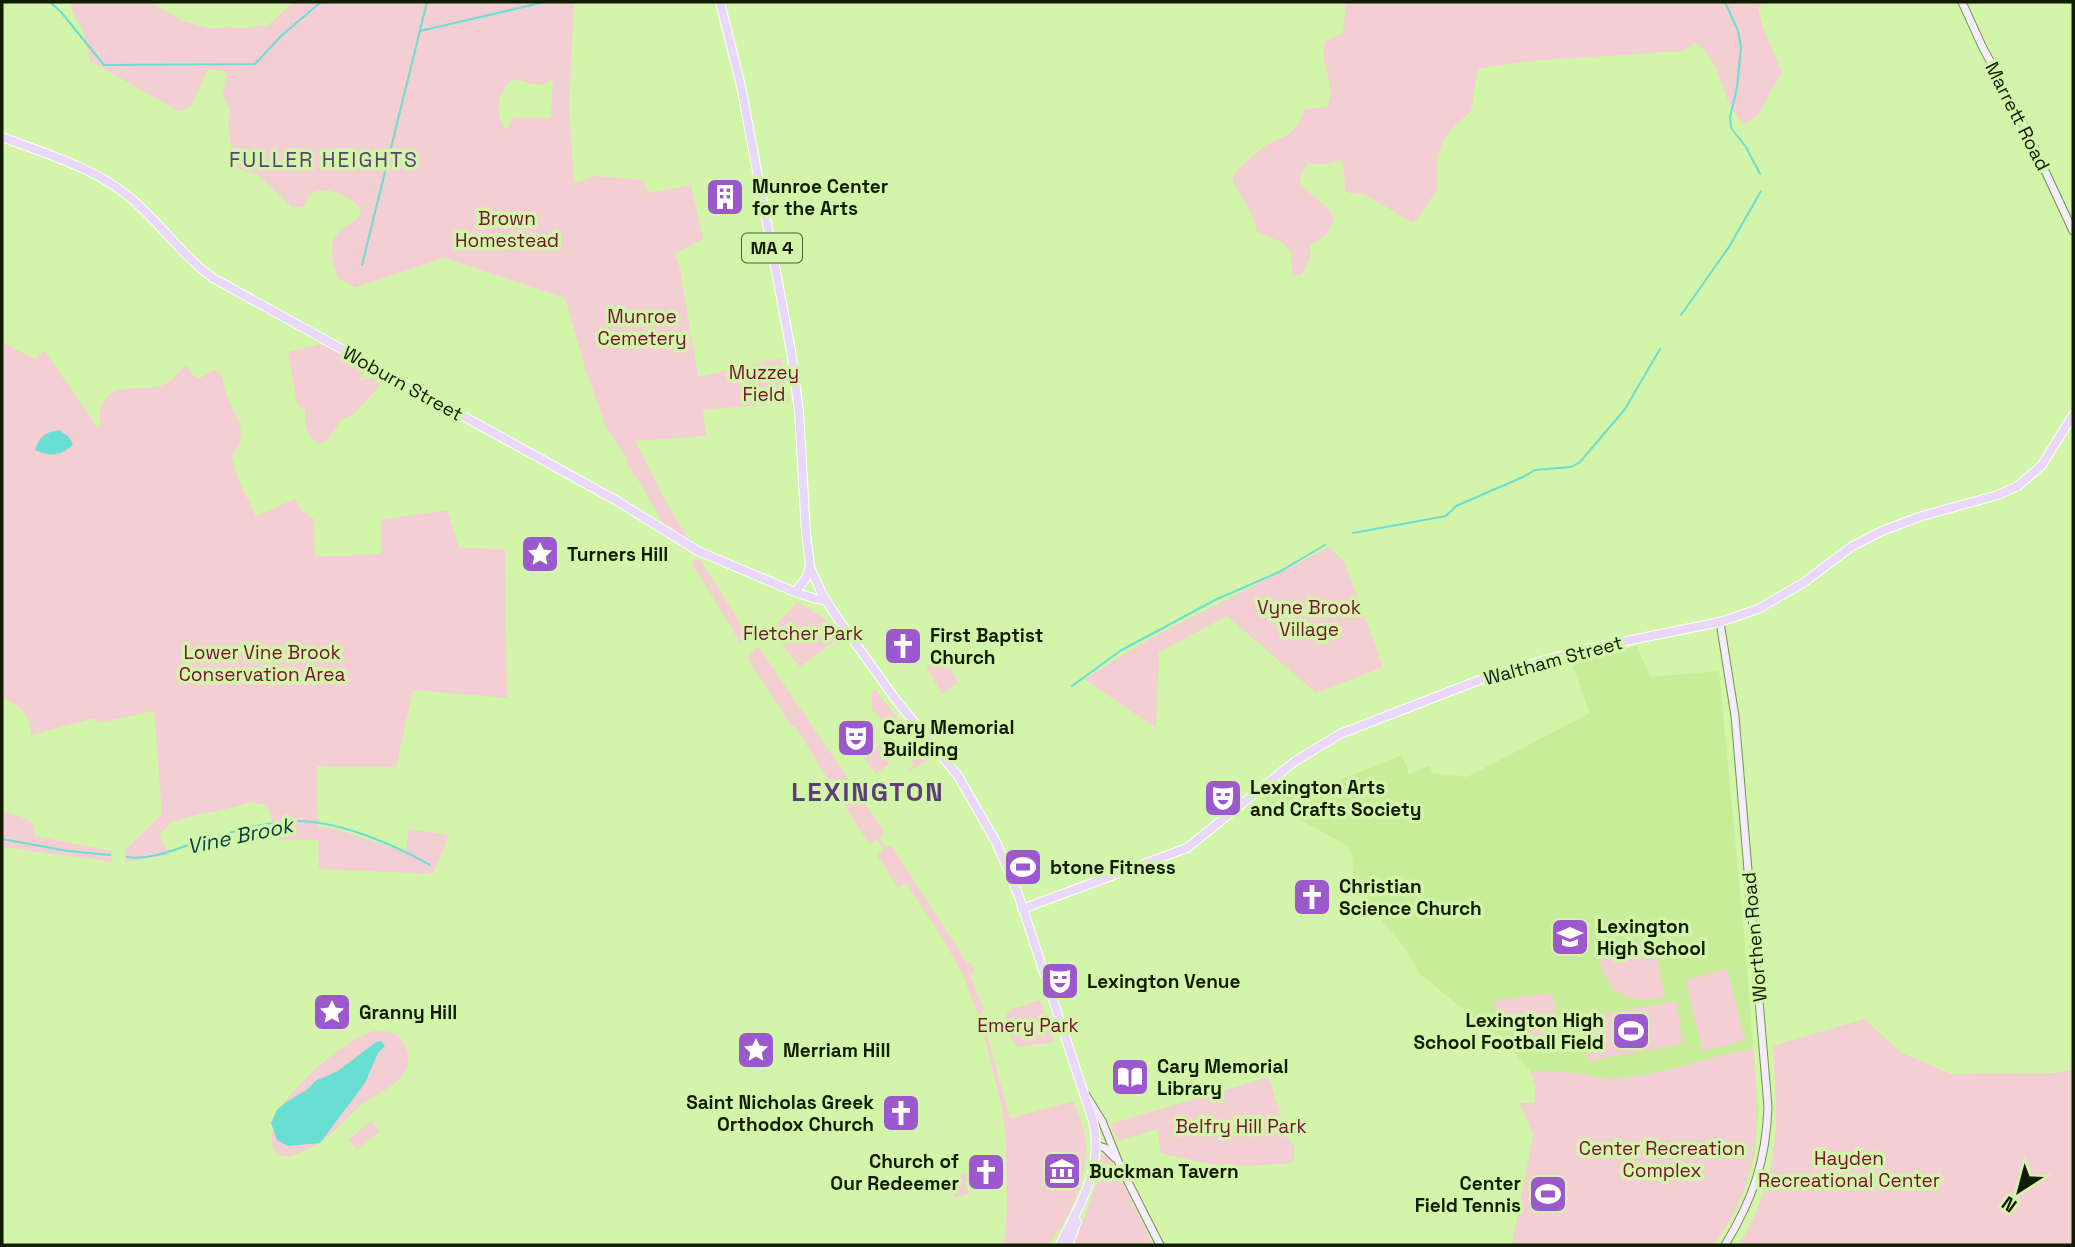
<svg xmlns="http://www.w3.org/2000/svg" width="2075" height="1247" viewBox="0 0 2075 1247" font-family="'Space Grotesk',sans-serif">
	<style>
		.built { fill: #c7ed99 }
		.green { fill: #f3cfd4; fill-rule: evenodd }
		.water { fill: #6bded4 }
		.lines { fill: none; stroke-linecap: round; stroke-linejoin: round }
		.stream { stroke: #6bded4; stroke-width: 2 }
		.secondary-casing { stroke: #73924a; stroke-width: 9 }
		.primary-casing { stroke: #fff; stroke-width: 10 }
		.secondary { stroke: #f4ecfd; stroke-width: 7 }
		.primary { stroke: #ead8fb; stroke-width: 8 }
		.labels { text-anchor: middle; stroke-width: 7; stroke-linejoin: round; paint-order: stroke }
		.shield { fill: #d3f5a9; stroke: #4b5d33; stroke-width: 2 }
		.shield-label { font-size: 18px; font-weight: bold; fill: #111c01 }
		.street-label { font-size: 19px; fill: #111c01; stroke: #d3f5a9 }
		.poi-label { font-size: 19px; font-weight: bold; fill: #111c01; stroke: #d3f5a9; text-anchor: start }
		.park-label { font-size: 19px; fill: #760f32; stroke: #d3f5a9 }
		.neighbourhood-label { font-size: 21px; letter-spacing: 2px; fill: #5e3e78; stroke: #d3f5a9 }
		.water-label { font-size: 21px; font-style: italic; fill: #0b413e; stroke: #d3f5a9 }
		.district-label { font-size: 26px; font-weight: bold; letter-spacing: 2px; fill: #5e3e78; stroke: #d3f5a9 }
	</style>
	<rect width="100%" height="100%" fill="#d3f5a9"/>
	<path class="built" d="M 1637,646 L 1650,677 L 1719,671 L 1746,954 L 1758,1111 L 1755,1153 L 1745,1189 L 1714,1245 L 1512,1245 L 1533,1135 L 1520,1103 L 1534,1103 L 1536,1087 L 1530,1071 L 1511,1048 L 1420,974 L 1407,951 L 1383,922 L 1354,878 L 1352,856 L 1348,846 L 1262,799 L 1274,787 L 1307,804 L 1330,784 L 1402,755 L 1409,774 L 1429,766 L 1433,773 L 1467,777 L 1590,713 L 1571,662 Z"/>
	<g class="green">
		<path d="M 70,2 L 150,2 L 183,21 L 211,29 L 223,27 L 242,28 L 268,25 L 294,2 L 574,2 L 569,107 L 574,183 L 596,176 L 643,180 L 648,193 L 691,185 L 703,239 L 674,254 L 679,265 L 698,377 L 781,358 L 790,402 L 703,410 L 706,436 L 635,441 L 666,502 L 689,540 L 664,525 L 640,483 L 627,465 L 628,460 L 604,425 L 603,418 L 586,371 L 565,298 L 444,258 L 354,288 L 353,286 L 339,279 C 332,264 326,242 341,230 C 349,224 358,221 361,211 C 356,198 325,184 312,193 C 308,196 305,203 303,207 L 292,207 L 258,175 L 238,169 L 234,165 L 228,126 L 230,112 L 223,93 L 227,73 L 224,71 L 208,69 L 191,107 L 178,111 L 90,61 L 82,28 L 74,16 ZM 553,77 L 551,118 L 513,117 L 506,130 C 494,114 497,91 513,79 C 528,81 544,92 553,77 Z"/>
		<path d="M 1346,2 L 1764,2 L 1758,8 L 1763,28 L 1782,72 C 1779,80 1773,85 1770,93 C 1762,107 1761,117 1745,124 C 1718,103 1726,62 1695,43 L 1683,51 L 1530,61 L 1478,69 L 1471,112 C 1442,134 1433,151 1438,188 L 1418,218 L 1411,222 L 1364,194 L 1353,194 L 1345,191 L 1344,169 L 1341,160 L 1322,165 L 1309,163 L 1301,172 L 1300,185 L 1329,209 L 1334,219 L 1326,235 L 1310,245 L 1310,258 L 1302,275 L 1294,276 L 1292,273 L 1291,251 L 1281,242 L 1257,232 L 1252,214 L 1233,182 L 1234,176 L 1240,167 L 1266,145 L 1288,135 L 1299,123 L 1304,109 L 1327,107 C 1339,84 1316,62 1326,40 L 1343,34 Z"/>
		<path d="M 2,342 L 35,359 L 44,350 L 98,428 L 101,424 C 98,415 100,412 103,403 C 112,381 147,393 165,384 C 174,380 178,371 186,366 L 188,366 L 191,374 L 198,378 C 205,377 208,371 215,370 L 221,374 C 224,383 225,392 229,401 C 241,424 247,433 232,457 L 237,477 L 256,516 L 295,499 L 302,511 L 314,519 L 315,557 L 381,554 L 381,520 L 447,510 L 459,548 L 505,549 L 507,698 L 413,690 L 396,767 L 317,766 L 318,826 L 342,831 L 405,852 L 409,829 L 449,835 L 433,874 L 319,869 L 318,840 L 277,840 L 267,805 L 252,802 L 215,812 L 203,813 L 171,822 L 159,835 L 170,855 L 125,862 L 125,850 L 162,814 L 154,711 L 97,723 L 95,718 L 31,735 C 30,713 20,706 2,697 Z"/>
		<path d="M 322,344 L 367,368 L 359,380 L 373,378 L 379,384 L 377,389 L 355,413 L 341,420 L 328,440 L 319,444 C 307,437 304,424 305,410 L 297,404 L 288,352 Z"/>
		<path d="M 1329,547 L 1344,561 L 1383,667 L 1316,693 L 1227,616 L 1159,652 L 1156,728 L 1084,679 L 1149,639 Z"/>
		<path d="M 695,558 L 701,561 L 749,637 L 742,645 L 692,564 Z"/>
		<path d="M 797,602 L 824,618 L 843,642 L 838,645 L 834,641 L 800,667 L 771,630 Z"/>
		<path d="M 758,646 L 885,833 L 880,838 L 886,848 L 891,845 L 967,963 L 970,961 L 975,971 L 970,975 L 984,1010 L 981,1012 L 1010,1118 L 1074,1101 C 1078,1115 1085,1129 1086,1144 C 1089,1175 1069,1223 1047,1245 L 1004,1245 L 1007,1214 L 1006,1141 L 1001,1104 L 980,1020 L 962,973 L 939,933 L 906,883 L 898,888 L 877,855 L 884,850 L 877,839 L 869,844 L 794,725 L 792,726 L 747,658 Z"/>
		<path d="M 945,656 L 958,683 L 942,695 L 926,666 Z"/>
		<path d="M 875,689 L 910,734 C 889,741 887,721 872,710 L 872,693 Z"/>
		<path d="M 887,739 L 901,744 L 916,742 L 928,757 L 929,760 L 907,772 L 914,764 L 904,752 L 899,751 L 887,761 L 889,764 L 876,774 L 859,751 L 871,742 L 876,747 Z"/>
		<path d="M 2,811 L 20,816 L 34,824 L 35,836 L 112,851 L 112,862 L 2,847 Z"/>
		<path d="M 1650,941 L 1654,944 L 1665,997 C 1623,1005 1604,992 1598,950 Z"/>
		<path d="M 1727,969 L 1745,1040 L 1703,1051 L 1685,980 Z"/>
		<path d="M 1549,993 L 1553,996 C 1556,1013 1561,1036 1556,1052 L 1535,1051 L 1501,1024 L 1494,1001 Z"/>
		<path d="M 1040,1000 L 1054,1042 L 1019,1047 C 1010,1041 1005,1025 1006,1015 L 1012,1009 Z"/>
		<path d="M 1676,1001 L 1683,1044 L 1587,1061 L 1580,1018 Z"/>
		<path d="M 1864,1019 L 1902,1053 L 1951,1074 L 2057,1073 L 2073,1069 L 2073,1245 L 1739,1245 C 1782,1172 1778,1127 1773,1046 Z"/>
		<path d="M 379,1030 C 390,1031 400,1034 405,1045 C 421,1079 378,1091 359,1107 C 345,1119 334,1133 319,1143 C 310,1148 289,1161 279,1155 C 264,1146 276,1115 283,1105 C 299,1081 350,1034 379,1030 Z"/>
		<path d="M 1753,1049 C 1759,1123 1761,1183 1714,1245 L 1512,1245 L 1533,1135 L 1520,1103 L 1534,1103 L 1536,1087 L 1530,1071 C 1544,1071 1559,1071 1573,1073 C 1590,1075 1603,1080 1621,1078 C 1666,1074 1708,1056 1753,1049 Z"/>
		<path d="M 1269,1077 L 1286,1136 L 1294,1145 L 1294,1161 L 1282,1164 L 1238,1166 L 1238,1171 L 1161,1153 L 1157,1129 L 1118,1141 L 1110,1124 Z"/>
		<path d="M 371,1121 L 380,1131 L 357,1150 L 348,1140 Z"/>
		<path d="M 1104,1152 L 1110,1155 L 1153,1245 L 1074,1245 L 1098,1179 L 1101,1155 Z"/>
		<path d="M 977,1170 L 980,1179 L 965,1183 L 969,1194 L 954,1198 L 948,1179 Z"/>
	</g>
	<g class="water">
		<path d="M 59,430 L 69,437 L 73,445 C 59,456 51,457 35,450 C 39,437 45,432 59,430 Z"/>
		<path d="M 381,1041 L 385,1046 L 378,1053 L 365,1083 L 320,1143 L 288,1146 L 277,1140 L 271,1123 L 277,1110 L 286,1102 L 308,1089 L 315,1081 L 338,1071 L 376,1042 Z"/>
	</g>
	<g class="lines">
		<g class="stream">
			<path d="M 50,2 L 61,12 L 104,65 L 255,64 L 282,35 L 321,2"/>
			<path d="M 1725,2 L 1738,31 L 1741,47 L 1737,88 L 1730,117 L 1731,128 L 1746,147 L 1760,174"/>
			<path d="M 420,31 L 545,2"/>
			<path d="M 362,265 L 427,2"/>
			<path d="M 1681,315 L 1729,247 L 1761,191"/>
			<path d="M 1353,533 L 1446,516 L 1456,506 L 1523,477 L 1535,470 L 1571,467 L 1580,462 L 1625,409 L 1660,349"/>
			<path d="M 1072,686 L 1120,651 L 1215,600 L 1279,572 L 1325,545"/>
			<path d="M 2,839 L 68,851 L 110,855"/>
			<path d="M 127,857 C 153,861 179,847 204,840 C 232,832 264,822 294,821 C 337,820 393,844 430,865"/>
		</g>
		<defs>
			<g id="secondary">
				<path d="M 1962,2 L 1982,46 L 2021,119 L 2073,231"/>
				<path d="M 1720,622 L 1735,716 L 1768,1107 C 1766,1161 1753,1199 1725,1245"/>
				<path d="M 1086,1095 L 1102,1121 L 1121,1168 L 1160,1245"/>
				<path d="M 1096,1145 L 1105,1148 L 1115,1158"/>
			</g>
			<g id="primary">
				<path d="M 720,2 L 741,86 L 791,351 L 799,412 L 806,532 L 810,567 L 822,594 L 838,619 L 896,700 L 958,776 L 996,842 L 1018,894 L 1093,1121 C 1104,1167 1080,1205 1060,1245"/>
				<path d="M 2,137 C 43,153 93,167 128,196 C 159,221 181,255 213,278 L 617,501 L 698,551 L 795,592 L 816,599 L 826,600"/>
				<path d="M 795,592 L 806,578 L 810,567"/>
				<path d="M 1022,909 L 1187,848 L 1294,762 L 1340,734 L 1495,674 L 1582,650 L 1720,622 L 1758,609 L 1803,583 L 1851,547 L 1882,531 L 1922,516 L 1998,495 L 2018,486 L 2042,465 L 2073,415"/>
				<path d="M 1068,1245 L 1077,1222"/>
			</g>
		</defs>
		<use href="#secondary" class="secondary-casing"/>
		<use href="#primary" class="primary-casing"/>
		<use href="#secondary" class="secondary"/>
		<use href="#primary" class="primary"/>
	</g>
	<defs>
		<symbol id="building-square" viewBox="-11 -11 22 22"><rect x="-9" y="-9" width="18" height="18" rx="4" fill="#9c59ce" stroke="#d3f5a9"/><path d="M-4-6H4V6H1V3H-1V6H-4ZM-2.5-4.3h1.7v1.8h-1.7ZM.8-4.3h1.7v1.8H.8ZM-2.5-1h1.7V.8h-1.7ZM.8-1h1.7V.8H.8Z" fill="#fff"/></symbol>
		<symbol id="sight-square" viewBox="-11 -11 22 22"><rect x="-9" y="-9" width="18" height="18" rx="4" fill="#9c59ce" stroke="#d3f5a9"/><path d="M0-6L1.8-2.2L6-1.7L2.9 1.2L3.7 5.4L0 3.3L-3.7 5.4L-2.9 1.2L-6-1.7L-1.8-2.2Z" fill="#fff"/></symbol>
		<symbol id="church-square" viewBox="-11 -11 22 22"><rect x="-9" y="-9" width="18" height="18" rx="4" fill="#9c59ce" stroke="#d3f5a9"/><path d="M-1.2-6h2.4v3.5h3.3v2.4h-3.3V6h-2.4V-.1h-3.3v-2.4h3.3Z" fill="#fff"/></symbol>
		<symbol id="theatre-square" viewBox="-11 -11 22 22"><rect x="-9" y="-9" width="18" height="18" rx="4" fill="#9c59ce" stroke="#d3f5a9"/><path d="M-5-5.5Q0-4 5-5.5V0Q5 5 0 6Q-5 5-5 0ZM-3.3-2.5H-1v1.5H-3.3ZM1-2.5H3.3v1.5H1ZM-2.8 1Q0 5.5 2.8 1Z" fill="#fff"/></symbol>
		<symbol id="stadium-square" viewBox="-11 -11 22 22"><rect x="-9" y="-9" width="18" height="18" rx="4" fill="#9c59ce" stroke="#d3f5a9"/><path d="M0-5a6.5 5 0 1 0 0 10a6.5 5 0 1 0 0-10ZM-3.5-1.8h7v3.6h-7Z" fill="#fff"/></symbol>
		<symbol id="school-square" viewBox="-11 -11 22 22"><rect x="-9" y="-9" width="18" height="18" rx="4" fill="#9c59ce" stroke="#d3f5a9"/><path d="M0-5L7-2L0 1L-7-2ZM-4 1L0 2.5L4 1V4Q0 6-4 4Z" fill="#fff"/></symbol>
		<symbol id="library-square" viewBox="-11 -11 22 22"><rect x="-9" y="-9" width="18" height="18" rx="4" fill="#9c59ce" stroke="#d3f5a9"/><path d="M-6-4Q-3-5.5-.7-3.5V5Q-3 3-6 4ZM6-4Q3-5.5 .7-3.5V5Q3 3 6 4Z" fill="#fff"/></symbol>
		<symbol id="museum-square" viewBox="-11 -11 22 22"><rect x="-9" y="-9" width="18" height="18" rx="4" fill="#9c59ce" stroke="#d3f5a9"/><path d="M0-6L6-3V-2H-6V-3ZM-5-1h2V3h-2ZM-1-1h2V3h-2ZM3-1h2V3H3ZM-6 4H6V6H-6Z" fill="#fff"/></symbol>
	</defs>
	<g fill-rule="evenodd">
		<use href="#building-square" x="703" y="175" width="44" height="44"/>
		<use href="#sight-square" x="518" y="532" width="44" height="44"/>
		<use href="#church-square" x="881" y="624" width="44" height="44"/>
		<use href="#theatre-square" x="834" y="716" width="44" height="44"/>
		<use href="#theatre-square" x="1201" y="776" width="44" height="44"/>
		<use href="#stadium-square" x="1001" y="845" width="44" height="44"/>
		<use href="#church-square" x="1290" y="875" width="44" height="44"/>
		<use href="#school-square" x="1548" y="915" width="44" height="44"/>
		<use href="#theatre-square" x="1038" y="959" width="44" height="44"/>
		<use href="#sight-square" x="310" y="990" width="44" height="44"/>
		<use href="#stadium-square" x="1609" y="1009" width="44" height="44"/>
		<use href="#sight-square" x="734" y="1028" width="44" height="44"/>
		<use href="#library-square" x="1108" y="1055" width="44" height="44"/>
		<use href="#church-square" x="879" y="1091" width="44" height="44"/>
		<use href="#museum-square" x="1040" y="1149" width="44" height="44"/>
		<use href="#church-square" x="964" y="1150" width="44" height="44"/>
		<use href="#stadium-square" x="1526" y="1172" width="44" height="44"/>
	</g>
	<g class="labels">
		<rect class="shield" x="742" y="233.5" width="60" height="29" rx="5"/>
		<g class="shield-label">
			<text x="772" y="254">MA 4</text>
		</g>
		<g class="street-label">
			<text transform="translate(2018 116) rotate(63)" y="7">Marrett Road</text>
			<text transform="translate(403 383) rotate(29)" y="7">Woburn Street</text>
			<text transform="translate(1553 660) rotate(-15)" y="7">Waltham Street</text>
			<text transform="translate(1754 937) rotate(-95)" y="7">Worthen Road</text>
		</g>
		<g class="poi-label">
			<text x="752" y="193">Munroe Center<tspan x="752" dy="22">for the Arts</tspan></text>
			<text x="567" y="561">Turners Hill</text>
			<text x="930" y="642">First Baptist<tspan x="930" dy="22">Church</tspan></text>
			<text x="883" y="734">Cary Memorial<tspan x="883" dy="22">Building</tspan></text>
			<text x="1250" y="794">Lexington Arts<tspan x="1250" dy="22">and Crafts Society</tspan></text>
			<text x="1050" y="874">btone Fitness</text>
			<text x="1339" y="893">Christian<tspan x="1339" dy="22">Science Church</tspan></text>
			<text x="1597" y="933">Lexington<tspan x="1597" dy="22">High School</tspan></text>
			<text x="1087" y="988">Lexington Venue</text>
			<text x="359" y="1019">Granny Hill</text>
			<text x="1604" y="1027" text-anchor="end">Lexington High<tspan x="1604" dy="22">School Football Field</tspan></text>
			<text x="783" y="1057">Merriam Hill</text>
			<text x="1157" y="1073">Cary Memorial<tspan x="1157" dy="22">Library</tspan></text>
			<text x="874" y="1109" text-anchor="end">Saint Nicholas Greek<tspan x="874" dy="22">Orthodox Church</tspan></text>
			<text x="959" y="1168" text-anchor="end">Church of<tspan x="959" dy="22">Our Redeemer</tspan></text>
			<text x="1089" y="1178">Buckman Tavern</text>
			<text x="1521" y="1190" text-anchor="end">Center<tspan x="1521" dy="22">Field Tennis</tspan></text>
		</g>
		<g class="park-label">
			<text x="507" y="225">Brown<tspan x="507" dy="22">Homestead</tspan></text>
			<text x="642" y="323">Munroe<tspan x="642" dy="22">Cemetery</tspan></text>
			<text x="764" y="379">Muzzey<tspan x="764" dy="22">Field</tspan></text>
			<text x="1309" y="614">Vyne Brook<tspan x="1309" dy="22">Village</tspan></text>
			<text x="803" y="640">Fletcher Park</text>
			<text x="262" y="659">Lower Vine Brook<tspan x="262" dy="22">Conservation Area</tspan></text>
			<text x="1028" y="1032">Emery Park</text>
			<text x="1241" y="1133">Belfry Hill Park</text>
			<text x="1662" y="1155">Center Recreation<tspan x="1662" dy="22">Complex</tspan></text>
			<text x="1849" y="1165">Hayden<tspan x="1849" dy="22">Recreational Center</tspan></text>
		</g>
		<g class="neighbourhood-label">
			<text x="324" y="167">FULLER HEIGHTS</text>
		</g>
		<g class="water-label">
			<text transform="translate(240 836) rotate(-12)" y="7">Vine Brook</text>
		</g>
		<g class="district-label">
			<text x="868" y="801">LEXINGTON</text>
		</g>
	</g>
	<rect width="2075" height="1247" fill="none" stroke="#111c01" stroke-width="7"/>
	<g transform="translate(2019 1191) rotate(216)" stroke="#d3f5a9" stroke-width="5" paint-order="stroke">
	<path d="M0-5L12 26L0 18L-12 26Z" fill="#111c01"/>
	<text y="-10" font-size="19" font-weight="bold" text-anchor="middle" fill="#111c01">N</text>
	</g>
</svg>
